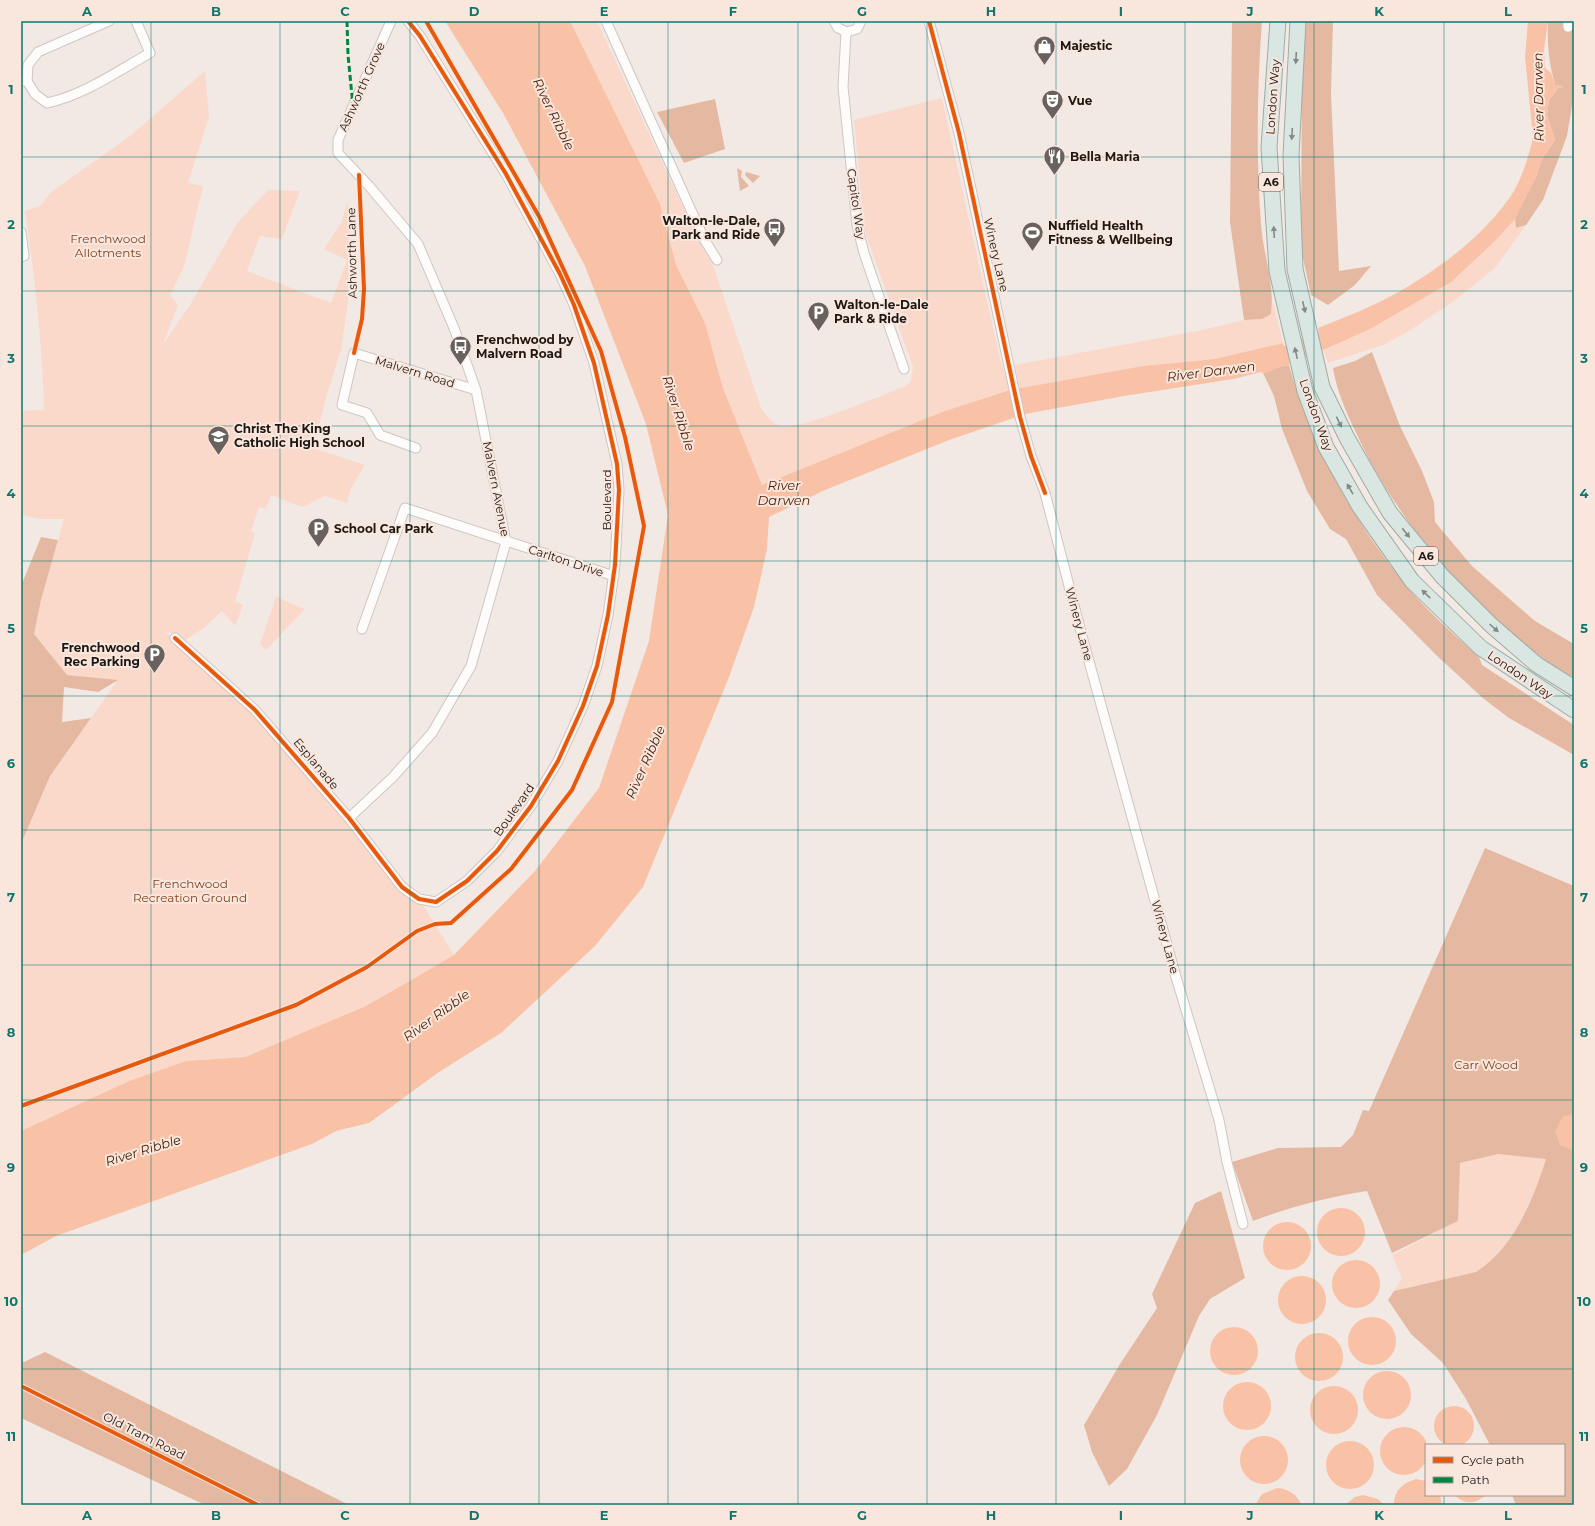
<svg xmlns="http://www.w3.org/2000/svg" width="1595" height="1526" viewBox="0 0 1595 1526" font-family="Montserrat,sans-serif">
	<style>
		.green { fill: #fad9ca }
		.forest { fill: #e5b8a1 }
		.water { fill: #f9c1a5 }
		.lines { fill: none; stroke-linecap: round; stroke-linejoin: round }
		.stream { stroke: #f9c1a5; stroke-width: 3 }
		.river { stroke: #f9c1a5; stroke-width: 18 }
		.minor-casing { stroke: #cec6c2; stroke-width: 11 }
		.trunk-casing { stroke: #a0aba5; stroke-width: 17 }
		.minor { stroke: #fdfcfb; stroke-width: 9 }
		.trunk { stroke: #dae6e2; stroke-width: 15 }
		.quiet { stroke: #00873e; stroke-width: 3; stroke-dasharray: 6 3; stroke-linecap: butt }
		.cycleway-casing { stroke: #f9e7de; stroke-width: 6 }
		.cycleway { stroke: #e8590c; stroke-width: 4 }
		.oneway { fill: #858986 }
		.grid { fill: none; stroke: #0f766e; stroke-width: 1; stroke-opacity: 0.55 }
		.labels { text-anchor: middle; stroke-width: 4; stroke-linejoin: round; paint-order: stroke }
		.shield { fill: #f9e7de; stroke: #605651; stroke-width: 1 }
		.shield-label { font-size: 11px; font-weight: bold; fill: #1e1815 }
		.poi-label { font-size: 12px; font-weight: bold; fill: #1e1815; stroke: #f9e7de; text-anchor: start }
		.street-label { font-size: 12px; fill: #1e1815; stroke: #f9e7de }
		.park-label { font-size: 12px; fill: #84411a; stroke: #f9e7de }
		.water-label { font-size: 13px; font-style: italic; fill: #481b00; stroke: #f9e7de }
		.neatline { fill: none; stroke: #0f766e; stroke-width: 1.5 }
		.grid-label { font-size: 13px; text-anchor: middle; font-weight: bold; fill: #0f766e }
	</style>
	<rect width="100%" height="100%" fill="#f3e9e4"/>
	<g class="green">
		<path d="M 570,21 L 597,21 L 699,242 L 713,265 L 761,408 C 765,414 770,421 778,425 C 797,433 884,394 906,386 L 911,381 L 913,367 L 864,229 L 854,120 L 942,98 L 1000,359 L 1010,390 L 942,412 L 762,485 L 723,388 L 705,323 L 676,265 L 660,204 Z"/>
		<path d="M 205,71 L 209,117 L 188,183 L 203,186 L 184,267 L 170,295 L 178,305 L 163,344 L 190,305 L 238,222 L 268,190 L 300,191 L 282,239 L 260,236 L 247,271 L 331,303 L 347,260 L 324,249 L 341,223 L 348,201 L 350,226 L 348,302 L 341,350 L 328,391 L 313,448 L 365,465 L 351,488 L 347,503 L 325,496 L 303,507 L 271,495 L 266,509 L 259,507 L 251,531 L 255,533 L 235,602 L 243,605 L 235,626 L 222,611 L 205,627 L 184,641 L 176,634 L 165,632 L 175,638 L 262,718 L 402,887 L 419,899 L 454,955 L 364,1007 L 326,1024 L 245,1057 L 186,1061 L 129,1081 L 21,1131 L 21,844 L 50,776 L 117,681 L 67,675 L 34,634 L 41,600 L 64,519 L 41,519 L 21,515 L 21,411 L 44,410 C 42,343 35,277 25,211 L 40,206 L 51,192 L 130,136 Z"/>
		<path d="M 1515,219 L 1516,228 L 1526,225 L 1495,268 L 1454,301 L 1409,331 L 1383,345 L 1328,363 L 1323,350 L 1344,340 L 1496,240 Z"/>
		<path d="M 1273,301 L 1283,343 L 1215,359 L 1143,366 L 1020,389 L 1015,365 L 1202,330 L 1244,320 L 1261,319 L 1271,314 Z"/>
		<path d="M 276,597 L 305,609 L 266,650 L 260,644 Z"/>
		<path d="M 1498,1154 L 1546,1159 C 1533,1200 1514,1248 1476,1272 L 1394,1291 L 1402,1278 L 1392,1255 L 1458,1221 L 1459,1163 Z"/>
	</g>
	<g class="forest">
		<path d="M 1232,21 L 1262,21 C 1257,87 1256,158 1261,224 C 1263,254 1275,284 1271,314 L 1262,319 L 1244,320 L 1230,222 Z"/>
		<path d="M 1303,21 L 1333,21 L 1331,94 L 1339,271 L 1371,266 L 1355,285 L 1328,305 L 1311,295 L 1301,249 L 1302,57 Z"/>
		<path d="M 1548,21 L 1574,21 L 1574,94 L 1567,136 L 1543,200 L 1526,225 L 1516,228 L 1515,219 L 1519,210 L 1536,177 L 1542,159 L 1555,140 L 1547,115 L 1549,100 L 1557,90 C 1549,68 1547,44 1548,21 Z"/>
		<path d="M 715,99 L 725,149 L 684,163 L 657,112 Z"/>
		<path d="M 737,168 L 742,171 L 741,177 L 749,186 L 740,191 Z"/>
		<path d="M 746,172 L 760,176 L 753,183 L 745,175 Z"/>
		<path d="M 1372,352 L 1400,426 L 1422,471 L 1434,502 L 1435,522 L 1472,566 L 1535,621 L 1574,644 L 1574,678 C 1488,630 1401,528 1359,439 C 1348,416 1337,393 1333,368 L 1355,361 Z"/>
		<path d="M 1289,365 C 1312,450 1358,529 1415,596 C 1435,618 1457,637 1479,657 L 1482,665 L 1574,725 L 1574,755 L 1509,718 L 1484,699 L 1436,655 L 1377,595 L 1346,539 L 1330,529 L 1307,491 L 1282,429 L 1274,396 L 1262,371 Z"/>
		<path d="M 41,537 L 58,540 L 41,600 L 34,634 L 67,675 L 118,680 L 98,692 L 64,687 L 62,722 L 91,718 L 50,776 L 21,844 L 21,586 Z"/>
		<path d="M 1485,848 L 1574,886 L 1574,1505 L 1516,1505 L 1512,1495 L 1564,1495 L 1564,1445 L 1490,1445 L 1466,1399 L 1443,1363 L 1411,1334 L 1388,1300 L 1394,1291 L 1476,1272 C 1514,1248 1533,1200 1546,1159 L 1498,1154 L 1460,1163 L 1458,1221 L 1392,1253 L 1367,1191 C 1328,1197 1290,1207 1253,1221 L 1232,1162 L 1278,1148 L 1341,1147 L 1353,1135 L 1363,1110 L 1369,1111 Z"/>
		<path d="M 1221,1191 L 1245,1278 L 1210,1299 L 1199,1316 L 1157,1415 L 1127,1469 L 1109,1486 L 1092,1452 L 1084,1425 L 1120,1364 L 1157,1308 L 1152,1294 L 1195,1203 Z"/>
		<path d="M 45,1352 L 349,1505 L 205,1505 L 21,1418 L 21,1361 L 24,1362 Z"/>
	</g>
	<g class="water">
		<path d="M 445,21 L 570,21 L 660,204 L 676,265 L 705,323 L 723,388 L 762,485 L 942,412 L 1010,390 L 1143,366 L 1215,359 L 1283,343 L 1289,365 L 1233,379 L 1124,396 L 1025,414 L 949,440 L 825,490 L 769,517 L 767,549 L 754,607 L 729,677 L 643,887 L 595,946 L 501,1033 L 439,1072 L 369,1123 L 336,1131 L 312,1144 L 56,1236 L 21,1255 L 21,1131 L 129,1081 L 186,1061 L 245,1057 L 364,1007 L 413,979 L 454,955 L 535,871 L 599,788 L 649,641 L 668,515 L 646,424 L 585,266 L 503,113 Z"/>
		<path d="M 1528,21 L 1548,21 L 1544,50 L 1545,68 L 1551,73 L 1557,90 L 1549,100 L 1547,115 L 1555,140 L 1542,159 L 1536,177 L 1515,219 L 1496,240 L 1451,282 L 1370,329 L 1323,350 L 1318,328 C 1343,318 1369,308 1393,295 C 1437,271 1487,234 1514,191 C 1522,178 1530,152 1533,137 L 1525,57 Z"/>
		<path d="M 1574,1114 L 1574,1151 L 1560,1145 L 1555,1131 L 1563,1116 Z"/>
		<circle cx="1341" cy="1232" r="24"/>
		<circle cx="1287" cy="1246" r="24"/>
		<circle cx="1356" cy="1284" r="24"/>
		<circle cx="1302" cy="1300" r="24"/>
		<circle cx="1372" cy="1341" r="24"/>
		<circle cx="1234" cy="1351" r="24"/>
		<circle cx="1319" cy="1357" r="24"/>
		<circle cx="1387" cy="1395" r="24"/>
		<circle cx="1247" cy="1406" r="24"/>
		<circle cx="1334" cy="1410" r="24"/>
		<circle cx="1454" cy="1426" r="20"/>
		<circle cx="1404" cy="1451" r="24"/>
		<circle cx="1264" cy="1460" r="24"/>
		<circle cx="1350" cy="1465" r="24"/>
		<path d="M 1416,1479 L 1426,1481 L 1426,1495 L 1440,1495 L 1442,1505 L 1394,1505 C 1394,1490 1403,1483 1416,1479 Z"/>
		<path d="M 1277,1488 C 1289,1489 1296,1494 1302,1505 L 1255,1505 L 1262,1494 Z"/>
		<path d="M 1363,1495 L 1378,1499 L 1384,1505 L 1345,1505 L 1355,1497 Z"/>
		<path d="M 1455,1495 L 1486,1495 C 1476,1504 1464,1505 1455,1495 Z"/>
	</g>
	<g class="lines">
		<path class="stream" d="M 1552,86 L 1562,87"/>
		<path class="river" d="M 1264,364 L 1344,331"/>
		<defs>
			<g id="minor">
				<path d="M 606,21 L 704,239 L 717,260"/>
				<path d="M 834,21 L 838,28 L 847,32 L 857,29 L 861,21"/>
				<path d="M 929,21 L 959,133 L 1020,417 L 1031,456 L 1045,493 L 1082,636 L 1176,977 L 1219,1120 L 1227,1162 L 1243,1224"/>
				<path d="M 1568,27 L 1568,21"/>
				<path d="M 846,32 L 843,87 L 857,225 L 864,253 L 904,369"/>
				<path d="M 22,81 L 27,81 L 28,65 L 38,52 L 109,21"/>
				<path d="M 27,81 L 35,94 L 47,103 C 84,95 118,71 150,53 L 136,21"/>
				<path d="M 21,232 L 24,256 L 21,257"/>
				<path d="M 416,448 L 380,435 L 367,413 L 342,405 L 354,353 L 476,390"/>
				<path d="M 362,629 L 405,508 L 614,576"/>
				<path d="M 175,638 L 255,710 L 349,818 L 402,887 L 419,899 L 436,902 L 467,881 L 497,851 L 531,806 L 558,761 L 583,706 L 597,666 L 608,615 L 615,565 L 619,490 L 617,464 L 594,363 L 574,305 L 560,274 L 506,174 L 420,36 L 408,21"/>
				<path d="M 349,818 L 393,777 L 432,733 L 471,666 L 506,542 L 476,390 L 454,328 L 418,244 L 369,186 L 338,153 L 338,140 L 391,21"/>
			</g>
			<g id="trunk">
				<path d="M 1278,21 L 1269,147 L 1277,271 L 1305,391 L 1326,447 L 1360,507 L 1412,581 L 1481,648 L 1574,710"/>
				<path d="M 1298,21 L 1291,155 L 1295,269 L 1322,387 L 1347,438 L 1390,513 L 1442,576 L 1491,625 L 1536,664 L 1574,688"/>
			</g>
		</defs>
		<use href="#minor" class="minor-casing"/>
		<use href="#trunk" class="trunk-casing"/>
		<use href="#minor" class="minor"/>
		<use href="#trunk" class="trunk"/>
		<path class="quiet" d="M 347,21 L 348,55 L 353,106"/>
		<defs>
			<g id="cycleway">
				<path d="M 929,21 L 959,133 L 1020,417 L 1031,456 L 1045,493"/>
				<path d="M 354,353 L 362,319 L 364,289 L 359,175"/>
				<path d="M 175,638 L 255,710 L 349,818 L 402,887 L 419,899 L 436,902 L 467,881 L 497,851 L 531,806 L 558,761 L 583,706 L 597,666 L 608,615 L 615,565 L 619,490 L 617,464 L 594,363 L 574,305 L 560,274 L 506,174 L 420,36 L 408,21"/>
				<path d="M 21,1106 L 296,1005 L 367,967 L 417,931 L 435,924 L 451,923 L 511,869 L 572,790 L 612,702 L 644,526 L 625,437 L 601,351 L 540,218 L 426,21"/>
				<path d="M 21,1386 L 258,1505"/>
			</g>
		</defs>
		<use href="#cycleway" class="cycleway-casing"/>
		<use href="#cycleway" class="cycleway"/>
	</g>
	<defs><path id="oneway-solid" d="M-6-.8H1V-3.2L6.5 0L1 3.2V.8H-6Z"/></defs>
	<g class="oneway">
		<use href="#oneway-solid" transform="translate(1296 58) rotate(93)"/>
		<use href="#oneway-solid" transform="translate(1292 134) rotate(93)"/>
		<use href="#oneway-solid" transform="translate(1274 232) rotate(-93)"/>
		<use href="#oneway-solid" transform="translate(1304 307) rotate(77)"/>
		<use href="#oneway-solid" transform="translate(1296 353) rotate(-103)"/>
		<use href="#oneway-solid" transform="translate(1339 422) rotate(64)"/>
		<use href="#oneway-solid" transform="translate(1350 489) rotate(-120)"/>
		<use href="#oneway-solid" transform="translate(1406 533) rotate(51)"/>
		<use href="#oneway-solid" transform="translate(1426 594) rotate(-136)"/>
		<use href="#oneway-solid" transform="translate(1494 628) rotate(42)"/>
	</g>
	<path class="grid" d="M 151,21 L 151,1505M 280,21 L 280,1505M 410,21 L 410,1505M 539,21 L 539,1505M 668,21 L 668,1505M 798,21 L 798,1505M 927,21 L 927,1505M 1056,21 L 1056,1505M 1185,21 L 1185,1505M 1314,21 L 1314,1505M 1444,21 L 1444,1445M 21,157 L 1574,157M 21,291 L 1574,291M 21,426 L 1574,426M 21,561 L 1574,561M 21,696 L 1574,696M 21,830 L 1574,830M 21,965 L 1574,965M 21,1100 L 1574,1100M 21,1235 L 1574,1235M 21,1369 L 1574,1369M 1444,1495 L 1444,1505"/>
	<defs>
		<symbol id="shop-pin" viewBox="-11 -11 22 30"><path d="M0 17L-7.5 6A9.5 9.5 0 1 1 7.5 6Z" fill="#69615d" stroke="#f9e7de"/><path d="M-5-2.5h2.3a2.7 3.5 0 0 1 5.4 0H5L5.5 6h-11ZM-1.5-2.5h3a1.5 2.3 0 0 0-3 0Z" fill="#fff"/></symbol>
		<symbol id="theatre-pin" viewBox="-11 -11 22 30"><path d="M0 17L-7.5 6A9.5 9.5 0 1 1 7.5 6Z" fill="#69615d" stroke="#f9e7de"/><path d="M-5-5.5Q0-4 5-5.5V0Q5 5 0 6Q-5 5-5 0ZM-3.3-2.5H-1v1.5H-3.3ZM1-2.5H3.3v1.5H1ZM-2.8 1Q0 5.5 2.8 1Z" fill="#fff"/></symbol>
		<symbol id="restaurant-pin" viewBox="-11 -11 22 30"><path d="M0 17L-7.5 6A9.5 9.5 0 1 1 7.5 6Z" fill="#69615d" stroke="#f9e7de"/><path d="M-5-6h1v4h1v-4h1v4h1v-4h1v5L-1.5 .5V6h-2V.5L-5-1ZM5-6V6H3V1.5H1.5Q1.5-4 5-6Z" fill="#fff"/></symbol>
		<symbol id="bus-pin" viewBox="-11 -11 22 30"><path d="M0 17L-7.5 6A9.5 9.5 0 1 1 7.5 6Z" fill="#69615d" stroke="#f9e7de"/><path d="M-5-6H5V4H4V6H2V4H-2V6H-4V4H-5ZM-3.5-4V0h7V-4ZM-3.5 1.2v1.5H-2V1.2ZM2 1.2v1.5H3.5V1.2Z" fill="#fff"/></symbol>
		<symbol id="stadium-pin" viewBox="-11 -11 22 30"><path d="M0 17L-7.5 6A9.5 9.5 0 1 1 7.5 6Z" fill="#69615d" stroke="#f9e7de"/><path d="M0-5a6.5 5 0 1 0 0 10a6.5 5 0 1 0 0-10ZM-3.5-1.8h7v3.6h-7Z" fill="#fff"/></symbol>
		<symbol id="parking-pin" viewBox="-11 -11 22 30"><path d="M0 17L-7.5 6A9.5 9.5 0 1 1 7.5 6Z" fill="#69615d" stroke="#f9e7de"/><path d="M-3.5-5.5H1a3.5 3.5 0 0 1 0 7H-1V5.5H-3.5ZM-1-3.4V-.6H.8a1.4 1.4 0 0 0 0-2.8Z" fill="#fff"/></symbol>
		<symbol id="school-pin" viewBox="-11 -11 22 30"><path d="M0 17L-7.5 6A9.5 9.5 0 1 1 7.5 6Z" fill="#69615d" stroke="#f9e7de"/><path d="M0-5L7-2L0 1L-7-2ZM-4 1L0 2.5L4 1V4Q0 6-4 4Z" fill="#fff"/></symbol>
	</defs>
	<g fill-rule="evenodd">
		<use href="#shop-pin" x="1032" y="34" width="25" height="34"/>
		<use href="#theatre-pin" x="1040" y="88" width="25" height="34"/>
		<use href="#restaurant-pin" x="1042" y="144" width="25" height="34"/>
		<use href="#bus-pin" x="762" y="216" width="25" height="34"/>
		<use href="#stadium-pin" x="1020" y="220" width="25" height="34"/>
		<use href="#parking-pin" x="806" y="300" width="25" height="34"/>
		<use href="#bus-pin" x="448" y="334" width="25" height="34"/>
		<use href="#school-pin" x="206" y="424" width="25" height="34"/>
		<use href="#parking-pin" x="306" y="516" width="25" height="34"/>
		<use href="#parking-pin" x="142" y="642" width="25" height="34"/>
	</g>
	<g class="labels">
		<g class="shield">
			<rect x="1259" y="173" width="24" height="18" rx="3"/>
			<rect x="1414" y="547" width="24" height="18" rx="3"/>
		</g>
		<g class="shield-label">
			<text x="1271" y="186">A6</text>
			<text x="1426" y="560">A6</text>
		</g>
		<g class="poi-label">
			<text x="1060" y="50">Majestic</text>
			<text x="1068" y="105">Vue</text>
			<text x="1070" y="161">Bella Maria</text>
			<text x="760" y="225" text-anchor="end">Walton-le-Dale,<tspan x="760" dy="14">Park and Ride</tspan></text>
			<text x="1048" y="230">Nuffield Health<tspan x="1048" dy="14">Fitness &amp; Wellbeing</tspan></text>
			<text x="834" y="309">Walton-le-Dale<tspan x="834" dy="14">Park &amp; Ride</tspan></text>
			<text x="476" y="344">Frenchwood by<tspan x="476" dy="14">Malvern Road</tspan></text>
			<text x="234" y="433">Christ The King<tspan x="234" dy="14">Catholic High School</tspan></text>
			<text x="334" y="533">School Car Park</text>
			<text x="140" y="652" text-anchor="end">Frenchwood<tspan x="140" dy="14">Rec Parking</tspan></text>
		</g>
		<g class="street-label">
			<text transform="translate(362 87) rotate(-66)" y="4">Ashworth Grove</text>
			<text transform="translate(1273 97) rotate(-86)" y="4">London Way</text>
			<text transform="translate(856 204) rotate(82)" y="4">Capitol Way</text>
			<text transform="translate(352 253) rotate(-91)" y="4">Ashworth Lane</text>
			<text transform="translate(996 255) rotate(77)" y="4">Winery Lane</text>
			<text transform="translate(415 372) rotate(17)" y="4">Malvern Road</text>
			<text transform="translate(1316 415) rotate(70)" y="4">London Way</text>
			<text transform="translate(496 489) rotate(79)" y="4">Malvern Avenue</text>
			<text transform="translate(607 500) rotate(-90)" y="4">Boulevard</text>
			<text transform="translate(566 561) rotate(18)" y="4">Carlton Drive</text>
			<text transform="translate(1079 624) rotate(75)" y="4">Winery Lane</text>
			<text transform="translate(1520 675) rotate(34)" y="4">London Way</text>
			<text transform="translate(316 764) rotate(50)" y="4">Esplanade</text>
			<text transform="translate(514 810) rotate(-55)" y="4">Boulevard</text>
			<text transform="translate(1165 937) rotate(75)" y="4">Winery Lane</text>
			<text transform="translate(144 1436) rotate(27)" y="4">Old Tram Road</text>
		</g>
		<g class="park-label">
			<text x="108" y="243">Frenchwood<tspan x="108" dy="14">Allotments</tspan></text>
			<text x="190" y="888">Frenchwood<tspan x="190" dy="14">Recreation Ground</tspan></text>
			<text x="1486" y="1069">Carr Wood</text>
		</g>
		<g class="water-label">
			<text transform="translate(1538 97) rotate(-91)" y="5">River Darwen</text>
			<text transform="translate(554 114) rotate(64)" y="5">River Ribble</text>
			<text transform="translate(1211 371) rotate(-7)" y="5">River Darwen</text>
			<text transform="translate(679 413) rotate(72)" y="5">River Ribble</text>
			<text x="784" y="490">River<tspan x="784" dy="15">Darwen</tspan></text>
			<text transform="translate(645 762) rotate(-66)" y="5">River Ribble</text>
			<text transform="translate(436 1015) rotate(-36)" y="5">River Ribble</text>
			<text transform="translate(143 1150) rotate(-17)" y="5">River Ribble</text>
		</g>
	</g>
	<rect width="1595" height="1526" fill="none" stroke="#f9e7de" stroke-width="44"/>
	<rect x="1425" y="1444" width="140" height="52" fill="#f9e7de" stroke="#a1948e"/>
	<rect x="1433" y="1457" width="20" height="6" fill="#e8590c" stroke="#a1948e"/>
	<text x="1461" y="1464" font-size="12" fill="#1e1815">Cycle path</text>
	<rect x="1433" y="1477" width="20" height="6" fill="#00873e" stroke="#a1948e"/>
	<text x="1461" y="1484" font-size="12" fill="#1e1815">Path</text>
	<rect x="22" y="22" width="1551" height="1482" class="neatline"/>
	<g class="grid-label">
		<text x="87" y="16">A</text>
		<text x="216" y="16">B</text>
		<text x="345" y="16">C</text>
		<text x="474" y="16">D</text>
		<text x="604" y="16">E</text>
		<text x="733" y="16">F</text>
		<text x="862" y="16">G</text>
		<text x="991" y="16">H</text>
		<text x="1121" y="16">I</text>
		<text x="1250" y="16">J</text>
		<text x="1379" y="16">K</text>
		<text x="1508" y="16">L</text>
		<text x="11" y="94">1</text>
		<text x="1584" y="94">1</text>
		<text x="11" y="229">2</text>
		<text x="1584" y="229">2</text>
		<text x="11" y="363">3</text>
		<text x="1584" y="363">3</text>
		<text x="11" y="498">4</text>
		<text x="1584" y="498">4</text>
		<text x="11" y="633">5</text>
		<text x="1584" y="633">5</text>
		<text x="11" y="768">6</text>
		<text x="1584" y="768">6</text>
		<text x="11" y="902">7</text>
		<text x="1584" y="902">7</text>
		<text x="11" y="1037">8</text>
		<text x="1584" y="1037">8</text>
		<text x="11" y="1172">9</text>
		<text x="1584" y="1172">9</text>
		<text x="11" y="1306">10</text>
		<text x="1584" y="1306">10</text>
		<text x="11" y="1441">11</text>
		<text x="1584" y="1441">11</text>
		<text x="87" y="1520">A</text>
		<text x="216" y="1520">B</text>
		<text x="345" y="1520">C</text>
		<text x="474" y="1520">D</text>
		<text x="604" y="1520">E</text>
		<text x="733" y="1520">F</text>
		<text x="862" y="1520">G</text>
		<text x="991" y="1520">H</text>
		<text x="1121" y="1520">I</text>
		<text x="1250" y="1520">J</text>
		<text x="1379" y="1520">K</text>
		<text x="1508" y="1520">L</text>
	</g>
</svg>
